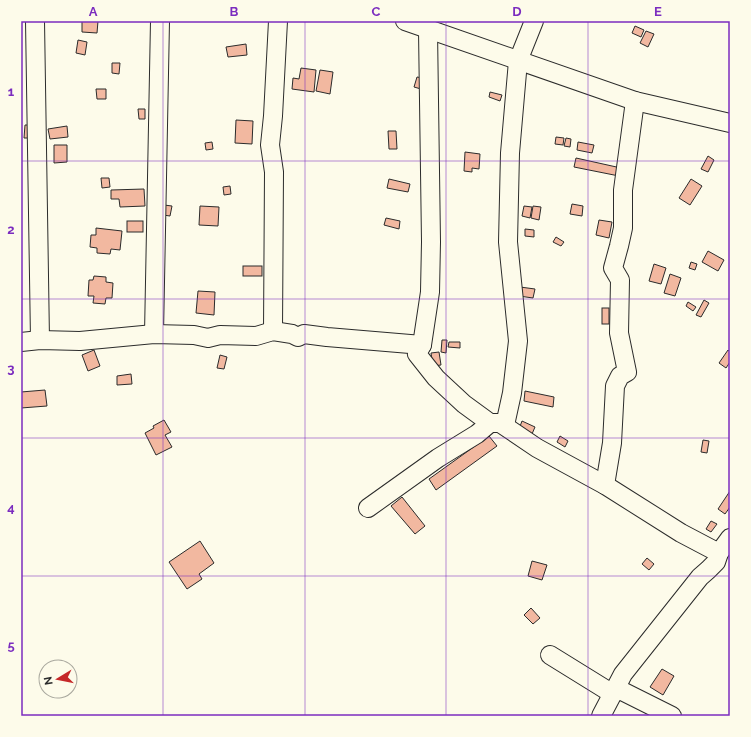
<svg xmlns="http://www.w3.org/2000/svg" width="751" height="737" viewBox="0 0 751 737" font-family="Raleway,sans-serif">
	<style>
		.building { fill: #f2b8a0; stroke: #2b2b2b }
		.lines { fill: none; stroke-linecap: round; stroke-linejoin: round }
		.minor-casing { stroke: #2b2b2b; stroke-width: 20 }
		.minor { stroke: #fdfbea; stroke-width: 18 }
		.grid { fill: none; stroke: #7b2cbf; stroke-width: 1; stroke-opacity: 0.55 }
		.neatline { fill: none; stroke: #7b2cbf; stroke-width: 1.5 }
		.grid-label { font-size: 13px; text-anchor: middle; font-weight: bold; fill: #7b2cbf }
	</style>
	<rect width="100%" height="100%" fill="#fdfbea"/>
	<g class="building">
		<path d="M 82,21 L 98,21 L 97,33 L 82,32 Z"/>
		<path d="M 635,26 L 644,30 L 641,37 L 632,33 Z"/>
		<path d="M 646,31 L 654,34 L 648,47 L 640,43 Z"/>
		<path d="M 78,40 L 87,42 L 85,55 L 76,53 Z"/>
		<path d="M 246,44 L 247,55 L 228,57 L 226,47 Z"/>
		<path d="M 112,63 L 120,63 L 119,74 L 112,73 Z"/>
		<path d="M 301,68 L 316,70 L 314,92 L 292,89 L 293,78 L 299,79 Z"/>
		<path d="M 320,70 L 333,72 L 330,94 L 316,91 Z"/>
		<path d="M 417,77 L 423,78 L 421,89 L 414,87 Z"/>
		<path d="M 96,89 L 106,89 L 106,99 L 97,99 Z"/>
		<path d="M 490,92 L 502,95 L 500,101 L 489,97 Z"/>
		<path d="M 138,109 L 145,109 L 145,119 L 139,119 Z"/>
		<path d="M 236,120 L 253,121 L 252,144 L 235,143 Z"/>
		<path d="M 25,125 L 31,125 L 31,138 L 24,138 Z"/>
		<path d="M 67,126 L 68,137 L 50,139 L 48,129 Z"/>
		<path d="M 388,131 L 396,131 L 397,149 L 389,149 Z"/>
		<path d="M 556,137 L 564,138 L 563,145 L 555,144 Z"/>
		<path d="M 566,138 L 571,139 L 570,147 L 564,146 Z"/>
		<path d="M 212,142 L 213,149 L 206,150 L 205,143 Z"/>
		<path d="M 578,142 L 594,145 L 592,153 L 577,150 Z"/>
		<path d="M 54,145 L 67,145 L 67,162 L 54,163 Z"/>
		<path d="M 465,152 L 480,154 L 479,169 L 472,168 L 472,172 L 464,171 Z"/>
		<path d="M 708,156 L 714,160 L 708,172 L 701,169 Z"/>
		<path d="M 576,158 L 621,168 L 619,176 L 574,167 Z"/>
		<path d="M 101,178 L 109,178 L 110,187 L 102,188 Z"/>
		<path d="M 389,179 L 410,184 L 408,192 L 387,188 Z"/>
		<path d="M 691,179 L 702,186 L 690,205 L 679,198 Z"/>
		<path d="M 230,186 L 231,194 L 224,195 L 223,187 Z"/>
		<path d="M 144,189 L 145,206 L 120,207 L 119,199 L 111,199 L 111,190 Z"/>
		<path d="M 572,204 L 583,206 L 582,216 L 570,214 Z"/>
		<path d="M 164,205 L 172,206 L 170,216 L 163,215 Z"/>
		<path d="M 200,206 L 219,207 L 218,226 L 199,225 Z"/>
		<path d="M 524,206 L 532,207 L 530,218 L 522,216 Z"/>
		<path d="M 533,206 L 541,207 L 539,220 L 531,218 Z"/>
		<path d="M 386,218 L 400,221 L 399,229 L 384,225 Z"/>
		<path d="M 599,220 L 612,222 L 609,238 L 596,235 Z"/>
		<rect x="127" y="221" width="16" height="11"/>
		<path d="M 96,228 L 122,231 L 120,250 L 111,249 L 110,254 L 97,253 L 97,248 L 90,247 L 91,235 L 96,235 Z"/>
		<path d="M 525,229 L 534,230 L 534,237 L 525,236 Z"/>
		<path d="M 556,237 L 564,242 L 561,246 L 553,242 Z"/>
		<path d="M 708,251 L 724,260 L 718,271 L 702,262 Z"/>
		<path d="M 691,262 L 697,264 L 695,270 L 689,268 Z"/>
		<path d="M 654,264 L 666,268 L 661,284 L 649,281 Z"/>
		<rect x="243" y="266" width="19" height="10"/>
		<path d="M 670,274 L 681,278 L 675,296 L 664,293 Z"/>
		<path d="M 94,276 L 106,277 L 106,282 L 113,283 L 112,298 L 106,298 L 105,304 L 93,303 L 94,296 L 88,296 L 89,280 L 93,280 Z"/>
		<path d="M 520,287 L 535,289 L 533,298 L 519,296 Z"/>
		<path d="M 198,291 L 215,292 L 214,315 L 196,313 Z"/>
		<path d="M 704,300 L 709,303 L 701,317 L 696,315 Z"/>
		<path d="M 688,302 L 696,307 L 693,311 L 686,306 Z"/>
		<rect x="602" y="308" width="7" height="16"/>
		<path d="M 442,340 L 447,340 L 446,353 L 441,352 Z"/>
		<path d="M 449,342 L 460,342 L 460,348 L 448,347 Z"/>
		<path d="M 94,350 L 100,366 L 88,371 L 82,355 Z"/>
		<path d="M 728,350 L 730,352 L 730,362 L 726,368 L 719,363 Z"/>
		<path d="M 439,352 L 441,365 L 433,366 L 431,353 Z"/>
		<path d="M 220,355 L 227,357 L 224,369 L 217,368 Z"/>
		<path d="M 131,374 L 132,384 L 117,385 L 117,376 Z"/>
		<path d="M 45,390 L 47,406 L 21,408 L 21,392 Z"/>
		<path d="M 525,391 L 554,397 L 553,407 L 524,401 Z"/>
		<path d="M 164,420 L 171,432 L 165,435 L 172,447 L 156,455 L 145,433 L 154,428 L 153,426 Z"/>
		<path d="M 522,421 L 535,427 L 532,434 L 519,429 Z"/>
		<path d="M 489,436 L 497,446 L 436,490 L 429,479 Z"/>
		<path d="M 560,436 L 568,441 L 565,447 L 557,442 Z"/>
		<path d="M 703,440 L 709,441 L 707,453 L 701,452 Z"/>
		<path d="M 730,491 L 730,507 L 725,514 L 718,509 Z"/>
		<path d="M 402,497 L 425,526 L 415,534 L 391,506 Z"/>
		<path d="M 711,521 L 717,524 L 711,532 L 706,529 Z"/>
		<path d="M 200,541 L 214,563 L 199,574 L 202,579 L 187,589 L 169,562 Z"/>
		<path d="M 647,558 L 654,564 L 649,570 L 642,564 Z"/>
		<path d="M 532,561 L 547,565 L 542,580 L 528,576 Z"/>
		<path d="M 531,608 L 540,618 L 533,624 L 524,615 Z"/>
		<path d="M 662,669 L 674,676 L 663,695 L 650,687 Z"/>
	</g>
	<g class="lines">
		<defs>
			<g id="minor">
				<path d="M 35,21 L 40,340"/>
				<path d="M 405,21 L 635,101 L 730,123"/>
				<path d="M 428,30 L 431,242 L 430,292 L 422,345 L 417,354 L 436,378 L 464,404 L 490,423 L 500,423 L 537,448 L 605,485 L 681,533 L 719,553"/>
				<path d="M 273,331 L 274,172 L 270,145 L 273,116 L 278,21"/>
				<path d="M 154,334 L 160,21"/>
				<path d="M 21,342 L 40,340 L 80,341 L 154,334 L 194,335 L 208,338 L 220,335 L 256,336 L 273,331 L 292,334 L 298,337 L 304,334 L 327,337 L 422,345"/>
				<path d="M 505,425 L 512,393 L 518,341 L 508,242 L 510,153 L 518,61 L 534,21"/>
				<path d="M 605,485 L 612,443 L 615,386 L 620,376 L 627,372 L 619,333 L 620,280 L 613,268 L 619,246 L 623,228 L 623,190 L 635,101"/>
				<path d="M 368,508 L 438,458 L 477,434 L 490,423"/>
				<path d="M 550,655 L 613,694"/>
				<path d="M 616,688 L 672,716"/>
				<path d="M 601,716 L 623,674 L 700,577 L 708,570 L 716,562 L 719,553 L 730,538"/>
			</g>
		</defs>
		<use href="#minor" class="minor-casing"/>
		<use href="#minor" class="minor"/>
	</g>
	<path class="grid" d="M 163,21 L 163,716M 305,21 L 305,716M 446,21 L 446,716M 588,21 L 588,716M 21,161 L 730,161M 21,299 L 730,299M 21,438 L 730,438M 21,576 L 730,576"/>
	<rect width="751" height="737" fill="none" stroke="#fdfbea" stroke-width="44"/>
	<g transform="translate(58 679) rotate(260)"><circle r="19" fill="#fdfbea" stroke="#a9a89e"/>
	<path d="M0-3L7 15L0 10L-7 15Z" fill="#c62828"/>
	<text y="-6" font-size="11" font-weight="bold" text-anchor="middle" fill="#2b2b2b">N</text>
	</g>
	<rect x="22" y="22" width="707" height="693" class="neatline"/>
	<g class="grid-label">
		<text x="93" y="16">A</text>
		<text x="234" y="16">B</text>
		<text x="376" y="16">C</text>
		<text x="517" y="16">D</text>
		<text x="658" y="16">E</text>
		<text x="11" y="96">1</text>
		<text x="11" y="234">2</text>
		<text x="11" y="373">3</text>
		<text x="11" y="512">4</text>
		<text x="11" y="650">5</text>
	</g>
</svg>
